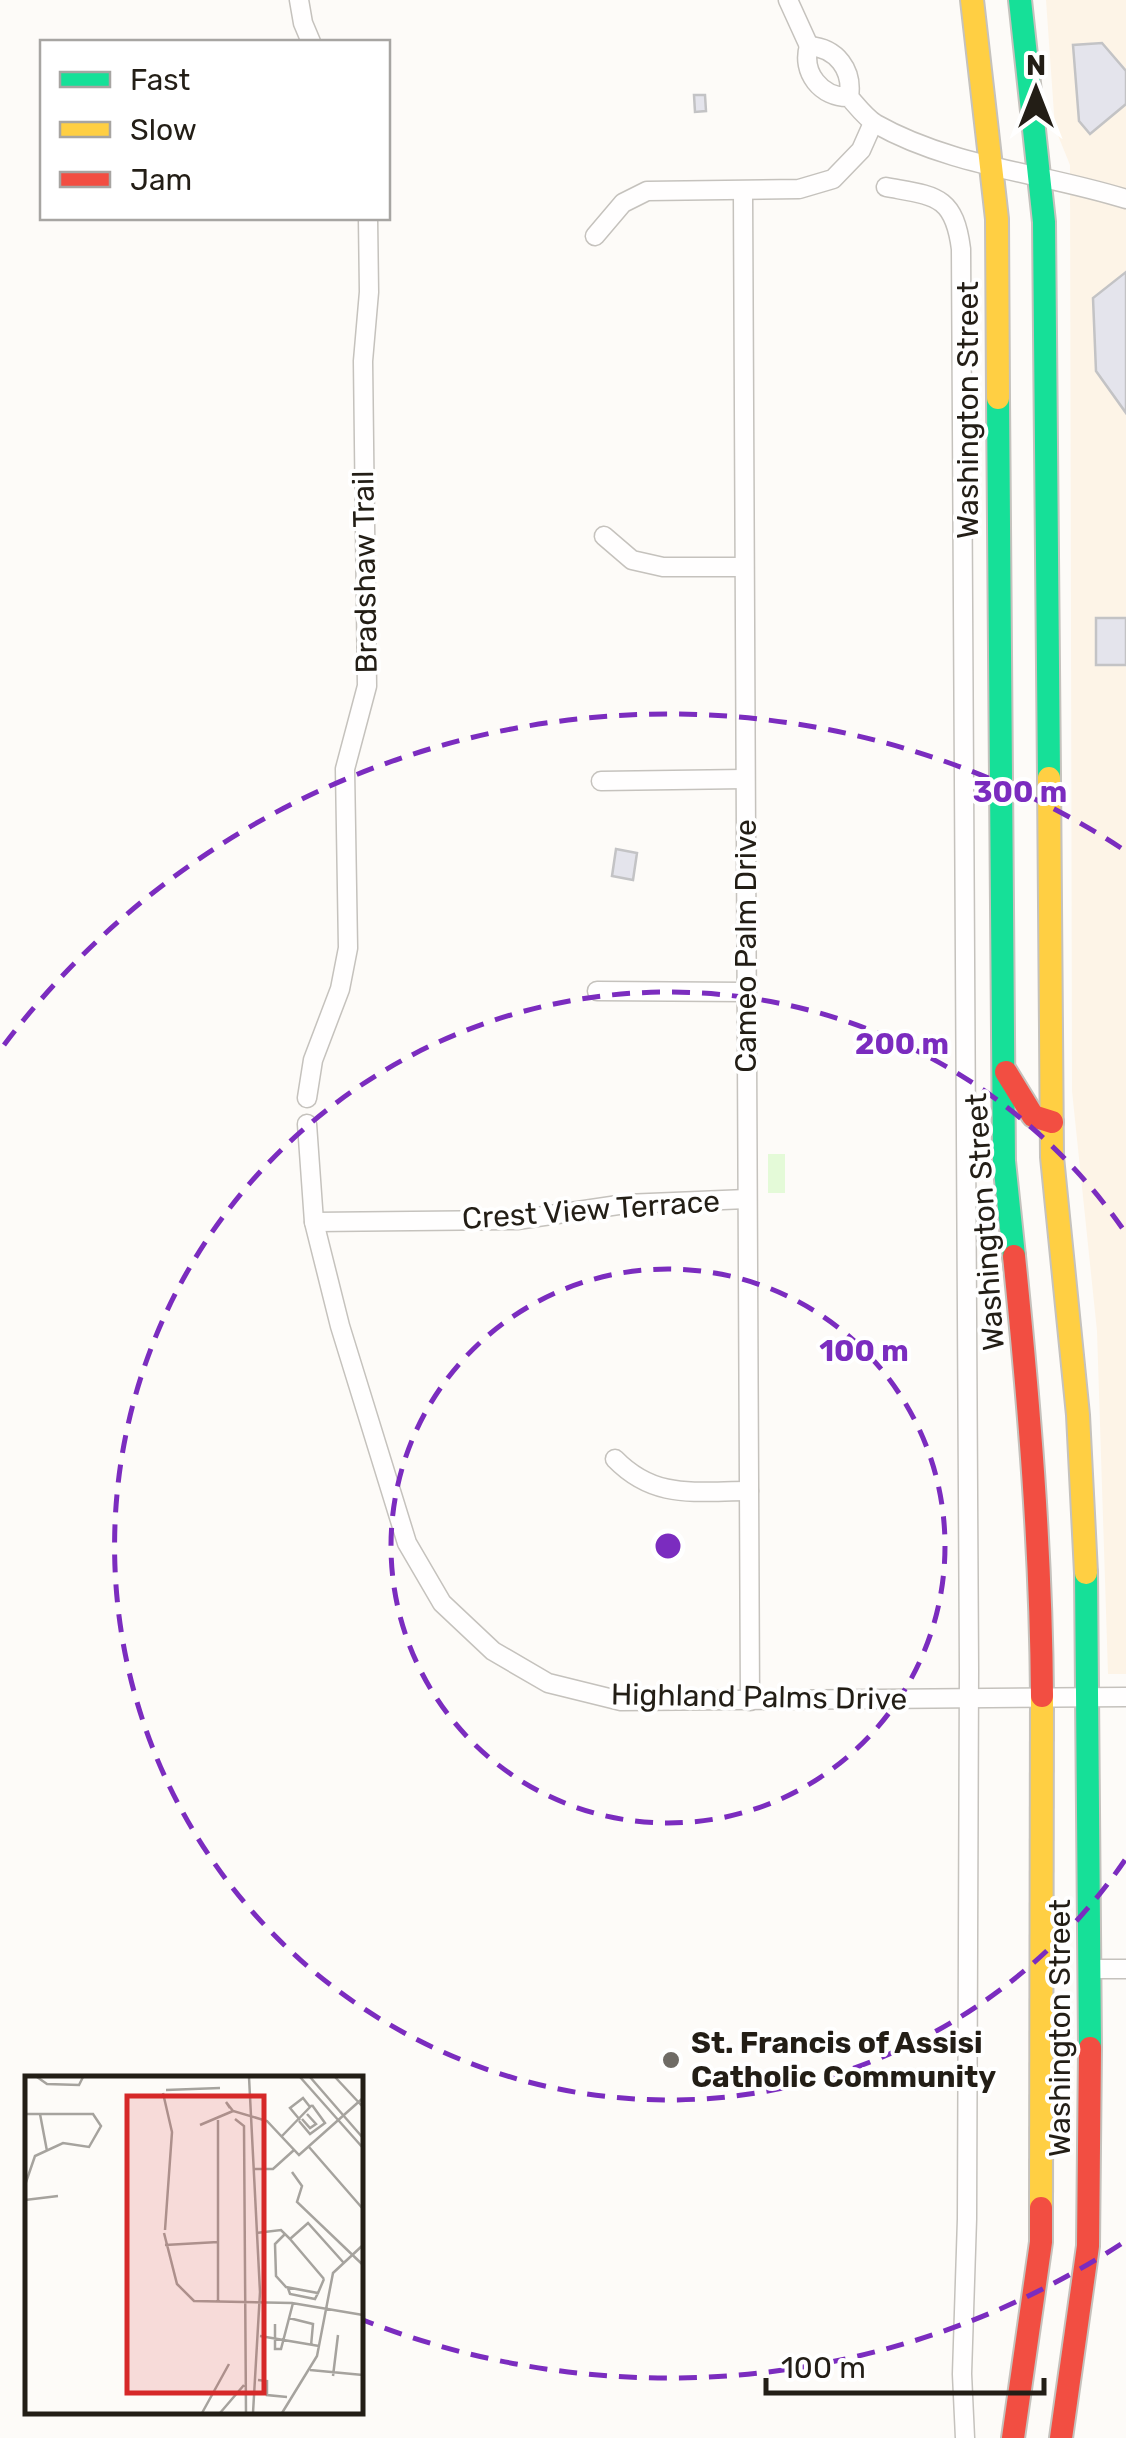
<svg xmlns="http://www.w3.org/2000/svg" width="1126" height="2438" viewBox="0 0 1126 2438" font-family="Rubik,sans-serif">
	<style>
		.built { fill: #fdf4e7 }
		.green { fill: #e4fad8 }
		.building { fill: #e4e4ec; stroke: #c3c3c5; stroke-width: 2.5 }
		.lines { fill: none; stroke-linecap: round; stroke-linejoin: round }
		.street-casing { stroke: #c5c2bd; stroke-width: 21 }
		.fast-casing { stroke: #c5c2bd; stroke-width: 26 }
		.slow-casing { stroke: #c5c2bd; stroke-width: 26 }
		.jam-casing { stroke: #c5c2bd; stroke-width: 26 }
		.street { stroke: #fffefe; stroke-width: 18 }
		.fast { stroke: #16e098; stroke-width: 22 }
		.slow { stroke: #ffcf43; stroke-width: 22 }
		.jam { stroke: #f24e42; stroke-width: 22 }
		.ring { fill: none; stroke: #7b2cbf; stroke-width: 5; stroke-dasharray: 18 12 }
		.poi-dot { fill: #6f6b65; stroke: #fff; stroke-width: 4 }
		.labels { text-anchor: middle; stroke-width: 8; stroke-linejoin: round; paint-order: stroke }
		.street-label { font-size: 30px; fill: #231e16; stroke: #fff }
		.poi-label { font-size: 30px; font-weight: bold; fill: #231e16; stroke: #fff; text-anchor: start }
		.inset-road { fill: none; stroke: #a6a39e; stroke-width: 2.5 }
		.view { fill: #d62828; fill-opacity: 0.15; stroke: #d62828; stroke-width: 5 }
		.inset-edge { fill: none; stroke: #231e16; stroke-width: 5 }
		.centre { fill: #7b2cbf; stroke: #fff; stroke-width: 5 }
		.ring-label { font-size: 30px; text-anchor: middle; font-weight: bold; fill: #7b2cbf; stroke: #fff; stroke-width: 8; stroke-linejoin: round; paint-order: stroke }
	</style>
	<rect width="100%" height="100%" fill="#fdfbf8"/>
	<path class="built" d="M 1046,0 L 1126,0 L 1126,1674 L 1108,1674 L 1097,1331 L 1072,1091 L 1070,165 L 1055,128 Z"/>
	<rect class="green" x="768" y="1154" width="17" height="39"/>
	<g class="building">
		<path d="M 1102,43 L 1126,71 L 1126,104 L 1090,134 L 1079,121 L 1073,45 Z"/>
		<path d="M 694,95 L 705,95 L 706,111 L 695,112 Z"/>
		<path d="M 1126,272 L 1126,413 L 1096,371 L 1093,298 Z"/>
		<rect x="1096" y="618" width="30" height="47"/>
		<path d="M 616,849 L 637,853 L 633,880 L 612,876 Z"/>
	</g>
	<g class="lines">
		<defs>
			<g id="street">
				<path d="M 299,0 L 303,23 L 311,42"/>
				<path d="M 788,0 L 809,46"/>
				<path d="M 849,97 C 853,70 837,48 809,46 C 801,72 821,98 849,97 C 857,106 866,118 876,124 C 952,167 1044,173 1126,199"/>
				<path d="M 886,187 C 934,196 954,194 961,249 L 969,1670 L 967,2219 L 962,2374 L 965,2438"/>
				<path d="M 743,192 L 750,1701"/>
				<path d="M 595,236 L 623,203 L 647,191 L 799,189 L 833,179 L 861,150 L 873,123"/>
				<path d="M 604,536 L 632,560 L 663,567 L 744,567"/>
				<path d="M 601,781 L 745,779"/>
				<path d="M 597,991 L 746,992"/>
				<path d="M 307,1098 L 313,1060 L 340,989 L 348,948 L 345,769 L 367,686 L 363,361 L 369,292 L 368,218"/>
				<path d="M 307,1124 L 314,1222 L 340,1326 L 407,1543 L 442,1603 L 493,1651 L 548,1683 L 621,1701 L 1126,1697"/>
				<path d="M 314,1222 L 517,1220 L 625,1204 L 747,1199"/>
				<path d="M 615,1459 C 655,1500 695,1491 749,1491"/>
				<path d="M 1091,1969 L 1126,1969"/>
			</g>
			<g id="fast">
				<path d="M 1020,0 L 1044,222 L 1049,778"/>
				<path d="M 998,398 L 1004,1161 L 1014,1256"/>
				<path d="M 1086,1573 L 1090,2048"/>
			</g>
			<g id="slow">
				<path d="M 972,0 L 997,219 L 998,398"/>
				<path d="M 1049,778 L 1052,1157 L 1078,1415 L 1086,1573"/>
				<path d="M 1041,2208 L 1042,1696"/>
			</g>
			<g id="jam">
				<path d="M 1006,1072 L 1033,1116 L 1052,1122"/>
				<path d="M 1014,1256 C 1029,1403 1041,1548 1042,1696"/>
				<path d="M 1013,2438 L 1041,2242 L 1041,2208"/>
				<path d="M 1061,2438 L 1088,2246 L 1090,2048"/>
			</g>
		</defs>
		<use href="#street" class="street-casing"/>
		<use href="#fast" class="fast-casing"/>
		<use href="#slow" class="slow-casing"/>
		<use href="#jam" class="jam-casing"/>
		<use href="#street" class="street"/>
		<use href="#fast" class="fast"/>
		<use href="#slow" class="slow"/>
		<use href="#jam" class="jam"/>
	</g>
	<g class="ring">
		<circle cx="668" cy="1546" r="277"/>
		<path d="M1125 1860A554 554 0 1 1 1125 1232"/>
		<path d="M1121 2244A832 832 0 0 1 363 2320M4 1045A832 832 0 0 1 1121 848"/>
	</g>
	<circle class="poi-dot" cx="671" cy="2060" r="10"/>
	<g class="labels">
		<g class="street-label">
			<text transform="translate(968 410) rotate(-90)" y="10">Washington Street</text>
			<text transform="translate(365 572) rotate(-91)" y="10">Bradshaw Trail</text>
			<text transform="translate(746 946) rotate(-90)" y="10">Cameo Palm Drive</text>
			<text transform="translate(591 1210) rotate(-4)" y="10">Crest View Terrace</text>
			<text transform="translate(985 1222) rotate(-94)" y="10">Washington Street</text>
			<text transform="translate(759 1697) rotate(1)" y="10">Highland Palms Drive</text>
			<text transform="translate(1060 2028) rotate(-90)" y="10">Washington Street</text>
		</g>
		<g class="poi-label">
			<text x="691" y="2053">St. Francis of Assisi<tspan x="691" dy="34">Catholic Community</tspan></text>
		</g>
	</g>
	<g transform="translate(25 2076)">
		<rect width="338" height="338" fill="#fdfbf8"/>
		<path class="inset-road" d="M 12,1 L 22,8 L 54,9 L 58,1M 224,1 L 235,216 L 228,337M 275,1 L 338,72M 285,1 L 338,62M 310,1 L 338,31M 141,14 L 195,12M 138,17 L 147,56 L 140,154M 205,32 L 201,26 L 208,35 L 242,45 L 274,79 L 338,22M 0,38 L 68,38 L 76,50 L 64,71 L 38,67 L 10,80 L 0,109M 15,38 L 22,75M 210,43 L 219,50 L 221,337M 277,43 L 285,52 L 291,48 L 282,38M 193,44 L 193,227M 275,44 L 265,32 L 278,22 L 285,31M 274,45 L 285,58 L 300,47 L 287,29M 175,49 L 208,35M 257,60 L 287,29M 284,71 L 338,133M 229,93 L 248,93 L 269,74M 267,96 L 277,110 L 272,126 L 338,189M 0,124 L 33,120M 139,157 L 152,208 L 169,225 L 267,227 L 338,239M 231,157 L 256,154 L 265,163 L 283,147 L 318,186M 260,158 L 250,168 L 251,200 L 261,211 L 293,217 L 299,203M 265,163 L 299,203M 140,169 L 193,166M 263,212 L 265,218 L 290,223 L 293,217M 264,242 L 288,248 L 286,270M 250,248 L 250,273 L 256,273 L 268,227M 235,260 L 294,270M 285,294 L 338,299M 308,300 L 313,259M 233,304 L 242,305 L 242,319 L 262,321M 177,337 L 204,288M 195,337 L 219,309M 257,337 L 292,280 L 308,197 L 338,169"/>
		<path class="view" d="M 102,20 L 239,20 L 239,317 L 102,317 Z"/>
		<rect width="338" height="338" class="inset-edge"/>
	</g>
	<circle cx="668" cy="1546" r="15" class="centre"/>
	<g class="ring-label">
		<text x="1020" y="802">300 m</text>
		<text x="902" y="1054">200 m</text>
		<text x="864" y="1361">100 m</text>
	</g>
	<rect x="40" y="40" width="350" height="180" fill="#ffffff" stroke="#a7a5a2" stroke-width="2.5"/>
	<rect x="60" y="72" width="50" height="15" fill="#16e098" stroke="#a7a5a2" stroke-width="2.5"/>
	<text x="130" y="90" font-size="30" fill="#231e16">Fast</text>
	<rect x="60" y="122" width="50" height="15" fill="#ffcf43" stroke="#a7a5a2" stroke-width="2.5"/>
	<text x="130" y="140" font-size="30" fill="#231e16">Slow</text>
	<rect x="60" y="172" width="50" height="15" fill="#f24e42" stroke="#a7a5a2" stroke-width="2.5"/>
	<text x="130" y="190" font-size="30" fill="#231e16">Jam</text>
	<g transform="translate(1036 90)" stroke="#ffffff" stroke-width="8" paint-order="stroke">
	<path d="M0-8L18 38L0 25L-18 38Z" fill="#231e16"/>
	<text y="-15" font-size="28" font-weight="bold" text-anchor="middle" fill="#231e16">N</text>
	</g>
	<path d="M766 2378v15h278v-15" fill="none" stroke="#231e16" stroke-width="5"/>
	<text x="781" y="2378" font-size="30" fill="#231e16" stroke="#ffffff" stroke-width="8" paint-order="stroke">100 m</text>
</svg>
